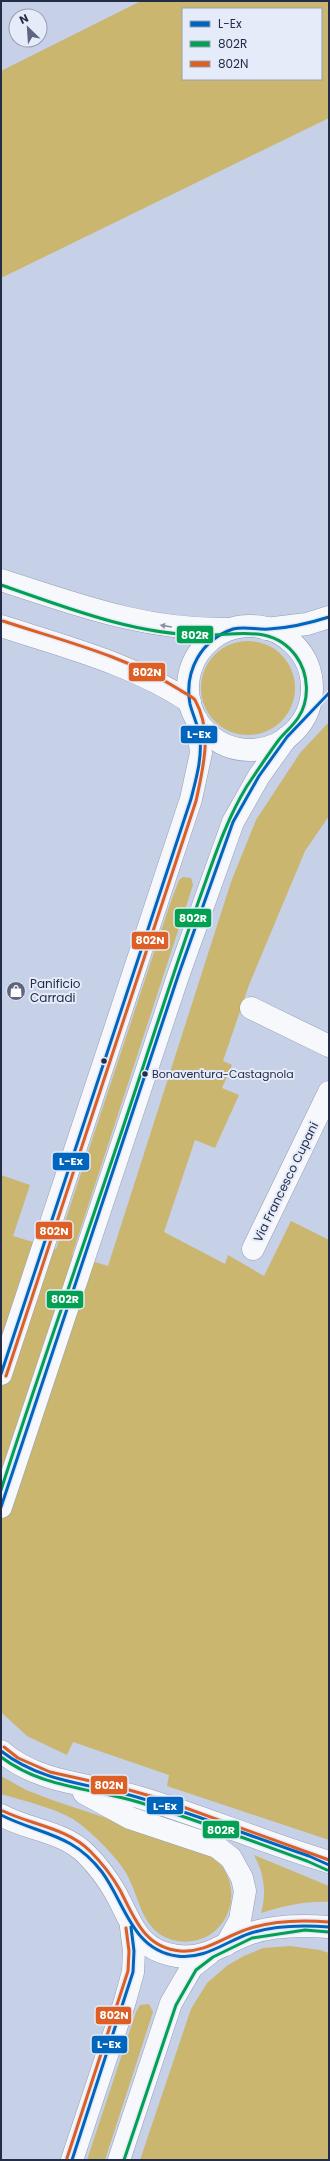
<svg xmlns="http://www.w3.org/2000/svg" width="330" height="2161" viewBox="0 0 330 2161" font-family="Poppins,sans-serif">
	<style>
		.green { fill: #cab66e; fill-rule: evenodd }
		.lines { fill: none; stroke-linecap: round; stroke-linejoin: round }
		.street-casing { stroke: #969eb4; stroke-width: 23 }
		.secondary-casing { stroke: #969eb4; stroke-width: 23 }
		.street { stroke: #f6f8fb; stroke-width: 22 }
		.secondary { stroke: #f6f8fb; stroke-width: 22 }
		.bus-1-casing { stroke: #e5ebf9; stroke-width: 6 }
		.bus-2-casing { stroke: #e5ebf9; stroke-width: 6 }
		.bus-3-casing { stroke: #e5ebf9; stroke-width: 6 }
		.bus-1 { stroke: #0065bd; stroke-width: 3 }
		.bus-2 { stroke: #02a051; stroke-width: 3 }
		.bus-3 { stroke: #dd5f26; stroke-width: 3 }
		.oneway { fill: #8c92a2 }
		.bus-dot { fill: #232d48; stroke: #e5ebf9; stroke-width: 1.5 }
		.labels { text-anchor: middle; stroke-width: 4; stroke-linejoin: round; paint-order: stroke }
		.bus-label { font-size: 11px; fill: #232d48; stroke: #e5ebf9; text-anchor: start }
		.poi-label { font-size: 12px; fill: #232d48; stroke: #e5ebf9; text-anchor: start }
		.street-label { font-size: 12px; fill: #232d48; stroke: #e5ebf9 }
		.line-badge { stroke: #e5ebf9; stroke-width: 1.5 }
		.badge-label { font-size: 11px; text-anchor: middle; font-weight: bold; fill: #fff }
	</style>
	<rect width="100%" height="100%" fill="#c6d0e6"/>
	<g class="green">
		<path d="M 141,1 L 329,1 L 329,118 L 1,278 L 1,71 ZM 183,9 L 321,9 L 321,79 L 183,79 Z"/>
		<circle cx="248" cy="688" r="47"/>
		<path d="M 329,722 L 329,816 L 305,851 L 249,985 L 223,1061 L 232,1065 L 222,1088 L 239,1095 L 215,1148 L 195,1140 L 164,1232 L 225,1264 L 228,1255 L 264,1276 L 291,1221 L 329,1240 L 329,1840 L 167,1786 L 169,1775 L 73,1742 L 67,1755 L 27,1736 L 1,1712 L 1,1175 L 30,1185 L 13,1236 L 56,1249 L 169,907 L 179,880 L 183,877 L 191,878 L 193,885 L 72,1255 L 108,1266 L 231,882 L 256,820 L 300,753 Z"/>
		<path d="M 1,1776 L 26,1790 L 52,1800 L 205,1851 C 259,1885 222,1959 167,1938 C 143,1928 140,1902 130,1881 C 127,1873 121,1865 115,1858 C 103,1844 89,1830 73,1819 C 52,1807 24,1801 1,1794 Z"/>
		<path d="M 254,1855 L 329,1886 L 329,1902 C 305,1901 284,1906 261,1913 C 267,1893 264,1873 254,1855 Z"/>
		<path d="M 290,1946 L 320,1950 L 329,1953 L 329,2160 L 140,2160 L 191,2009 L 207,1983 L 228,1965 L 244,1956 L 263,1948 Z"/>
		<path d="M 149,2004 L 153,2012 L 105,2160 L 87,2160 L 136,2012 L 140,2005 Z"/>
	</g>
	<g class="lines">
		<defs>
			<g id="street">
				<path d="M 251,1008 L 329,1046"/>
				<path d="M 253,1249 L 329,1092"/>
			</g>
			<g id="secondary">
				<path d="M 1,580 C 78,605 147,631 230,629"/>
				<path d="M 1,626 C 66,647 133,664 190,702"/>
				<circle cx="250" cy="688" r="62"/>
				<path d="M 266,629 L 307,624 L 329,617"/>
				<path d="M 1,1374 L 191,799 L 201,753 L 197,720"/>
				<path d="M 1,1507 L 178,976 L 233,822 L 259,776 L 287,737"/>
				<path d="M 1,1751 C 38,1784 93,1784 138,1797 C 203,1816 265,1843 329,1862"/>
				<path d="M 84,1793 L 130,1818 L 217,1847 L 231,1858 L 242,1878 L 245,1891 L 240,1920 L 226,1945"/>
				<path d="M 1,1815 C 27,1830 64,1831 86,1854 C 97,1865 107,1878 115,1892 C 132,1922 136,1950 177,1956 C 208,1960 224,1942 251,1933 C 276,1925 303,1925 329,1927"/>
				<path d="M 72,2160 L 125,2001 L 133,1972 L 134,1951 L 131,1927"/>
				<path d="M 119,2160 L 171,2003 L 192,1967 L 210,1953"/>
			</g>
		</defs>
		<use href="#street" class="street-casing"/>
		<use href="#secondary" class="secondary-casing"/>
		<use href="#street" class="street"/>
		<use href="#secondary" class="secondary"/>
		<defs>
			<g id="bus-1">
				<path d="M 1,1374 L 191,799 C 196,779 202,759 200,739 C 199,727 193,716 190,704 C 184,671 201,640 233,629 C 245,626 257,630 269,629 C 290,628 310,623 329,617"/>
				<path d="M 1,1507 L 178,976 L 233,822 L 259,776 L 287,737 L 329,693"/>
				<path d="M 1,1751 C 44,1784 90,1783 140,1798 C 197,1815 253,1837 309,1856 L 329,1865"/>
				<path d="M 1,1815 C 41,1835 72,1833 102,1872 C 125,1903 132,1950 177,1956 C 205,1960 226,1941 251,1933 C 276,1925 303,1925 329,1927"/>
				<path d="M 72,2160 L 133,1972 L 134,1951 L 131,1927"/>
			</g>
			<g id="bus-2">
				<path d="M 1,585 C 65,607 132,634 200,635 C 235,636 272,623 296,656 C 309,674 310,700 298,718 C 292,727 284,733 278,741 C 267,756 257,771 247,786 C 228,817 216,852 204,886 C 182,947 162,1009 142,1070 C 96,1211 46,1350 1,1490"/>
				<path d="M 1,1757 C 42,1788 91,1788 138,1802 C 195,1819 251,1841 307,1861 L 327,1870"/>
				<path d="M 124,2160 L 176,2005 L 196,1970 L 213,1957 L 252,1938 L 305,1930 L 329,1932"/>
			</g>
			<g id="bus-3">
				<path d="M 3,621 C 63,641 126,656 180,690 C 184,693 192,696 195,700 C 213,732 203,768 196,801 L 6,1376"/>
				<path d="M 4,1747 L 18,1758 L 50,1772 L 122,1788 L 161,1799 L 329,1860"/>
				<path d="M 3,1811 C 32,1825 67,1828 90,1851 C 102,1863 112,1876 120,1890 C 134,1917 144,1948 180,1951 C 207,1953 226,1935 251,1928 C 276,1920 303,1920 329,1922"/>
				<path d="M 67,2158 L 128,1971 L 129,1951 L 126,1928"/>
			</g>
		</defs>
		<use href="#bus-1" class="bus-1-casing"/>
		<use href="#bus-2" class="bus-2-casing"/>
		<use href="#bus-3" class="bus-3-casing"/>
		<use href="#bus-1" class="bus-1"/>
		<use href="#bus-2" class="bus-2"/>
		<use href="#bus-3" class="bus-3"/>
	</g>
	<defs><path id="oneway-solid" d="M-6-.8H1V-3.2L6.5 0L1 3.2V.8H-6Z"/></defs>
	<use class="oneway" href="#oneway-solid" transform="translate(166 626) rotate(-171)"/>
	<defs>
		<symbol id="shop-disc" viewBox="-11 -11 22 22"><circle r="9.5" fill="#5c667f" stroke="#e5ebf9"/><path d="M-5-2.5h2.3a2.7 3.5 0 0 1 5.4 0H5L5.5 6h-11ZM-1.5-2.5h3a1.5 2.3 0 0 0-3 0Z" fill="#fff"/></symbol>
	</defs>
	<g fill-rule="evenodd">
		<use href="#shop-disc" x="5" y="980" width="22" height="22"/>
	</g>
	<g class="bus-dot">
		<circle cx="104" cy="1061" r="3.5"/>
		<circle cx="145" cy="1074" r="3.5"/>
	</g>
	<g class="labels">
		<g class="bus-label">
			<text x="152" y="1078">Bonaventura-Castagnola</text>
		</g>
		<g class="poi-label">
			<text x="30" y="988">Panificio<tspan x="30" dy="14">Carradi</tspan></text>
		</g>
		<g class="street-label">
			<text transform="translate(286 1182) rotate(-64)" y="4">Via Francesco Cupani</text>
		</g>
	</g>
	<g class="line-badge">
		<rect x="176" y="625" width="38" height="19" rx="4" fill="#02a051"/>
		<rect x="128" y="662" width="38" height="20" rx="4" fill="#dd5f26"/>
		<rect x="180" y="725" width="38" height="19" rx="4" fill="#0065bd"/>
		<rect x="174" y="908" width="38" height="20" rx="4" fill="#02a051"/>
		<rect x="131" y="931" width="38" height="19" rx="4" fill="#dd5f26"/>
		<rect x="52" y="1152" width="38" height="19" rx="4" fill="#0065bd"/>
		<rect x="35" y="1221" width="38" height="19" rx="4" fill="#dd5f26"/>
		<rect x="46" y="1290" width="38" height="19" rx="4" fill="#02a051"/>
		<rect x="90" y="1775" width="38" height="20" rx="4" fill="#dd5f26"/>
		<rect x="146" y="1796" width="38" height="19" rx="4" fill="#0065bd"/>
		<rect x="202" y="1820" width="38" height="19" rx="4" fill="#02a051"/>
		<rect x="95" y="2006" width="37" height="19" rx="4" fill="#dd5f26"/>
		<rect x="91" y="2035" width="37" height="19" rx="4" fill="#0065bd"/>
	</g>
	<g class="badge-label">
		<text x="195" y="639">802R</text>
		<text x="147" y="676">802N</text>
		<text x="199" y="738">L-Ex</text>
		<text x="193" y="922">802R</text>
		<text x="150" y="944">802N</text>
		<text x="71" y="1165">L-Ex</text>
		<text x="54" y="1235">802N</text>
		<text x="65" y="1303">802R</text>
		<text x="109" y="1789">802N</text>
		<text x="165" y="1810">L-Ex</text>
		<text x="221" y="1834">802R</text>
		<text x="114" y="2019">802N</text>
		<text x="109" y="2048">L-Ex</text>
	</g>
	<rect width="330" height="2161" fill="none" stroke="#232d48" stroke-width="4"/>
	<rect x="182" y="8" width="140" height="72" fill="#e5ebf9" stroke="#979fb2"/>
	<rect x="190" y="21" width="20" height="6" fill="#0065bd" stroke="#979fb2"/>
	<text x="218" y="28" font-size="12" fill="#232d48">L-Ex</text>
	<rect x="190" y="41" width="20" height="6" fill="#02a051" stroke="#979fb2"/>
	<text x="218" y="48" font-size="12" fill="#232d48">802R</text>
	<rect x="190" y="61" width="20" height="6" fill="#dd5f26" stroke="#979fb2"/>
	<text x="218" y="68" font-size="12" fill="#232d48">802N</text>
	<g transform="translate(28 28) rotate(335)"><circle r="19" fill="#e5ebf9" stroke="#979fb2"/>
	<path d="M0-3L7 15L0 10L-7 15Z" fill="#5c667f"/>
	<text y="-6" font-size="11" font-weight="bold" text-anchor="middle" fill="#232d48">N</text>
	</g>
</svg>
